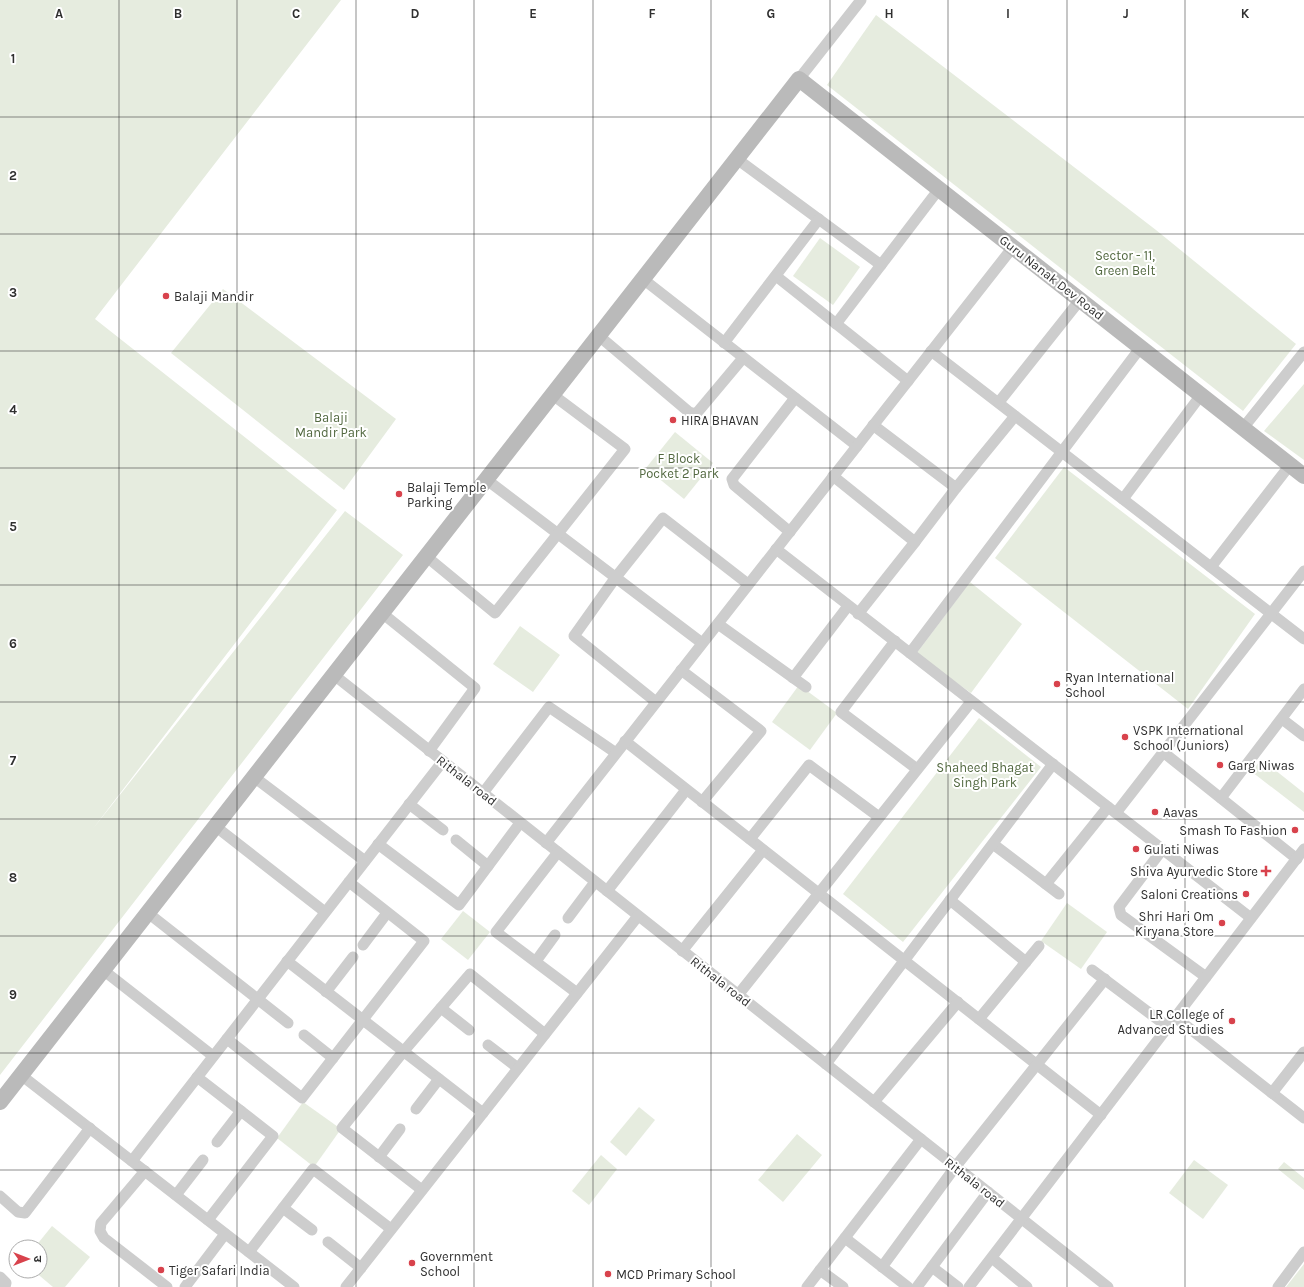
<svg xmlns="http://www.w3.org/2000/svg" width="1304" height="1287" viewBox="0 0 1304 1287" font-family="Karla,'Noto Sans Devanagari',sans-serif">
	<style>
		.green { fill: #e6ecdf }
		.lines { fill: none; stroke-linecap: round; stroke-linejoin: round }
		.street { stroke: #cdcdcd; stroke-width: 11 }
		.secondary { stroke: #bababa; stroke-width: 16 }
		.grid { fill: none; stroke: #303030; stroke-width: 1; stroke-opacity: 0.55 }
		.poi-dot { fill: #d8424c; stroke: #fff; stroke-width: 1.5 }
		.labels { text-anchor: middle; stroke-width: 4; stroke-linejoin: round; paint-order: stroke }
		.park-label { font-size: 13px; fill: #536941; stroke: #fff }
		.street-label { font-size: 13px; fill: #303030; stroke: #fff }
		.poi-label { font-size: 13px; fill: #303030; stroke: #fff; text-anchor: start }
		.grid-label { font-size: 13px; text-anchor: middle; font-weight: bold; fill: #303030; stroke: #fff; stroke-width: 4; stroke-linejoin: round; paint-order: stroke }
	</style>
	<rect width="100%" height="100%" fill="#fff"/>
	<g class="green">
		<path d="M 0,0 L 341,0 L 95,319 L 337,510 L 92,830 L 345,511 L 403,555 L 0,1075 Z"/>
		<path d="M 876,15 L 1156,230 L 1296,344 L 1243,411 L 827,85 Z"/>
		<path d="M 820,238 L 860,267 L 833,305 L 793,276 Z"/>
		<path d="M 223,289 L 396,419 L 344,490 L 171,353 Z"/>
		<path d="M 1304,384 L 1304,460 L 1264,431 Z"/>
		<path d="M 675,432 L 713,463 L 684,499 L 646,468 Z"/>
		<path d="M 1064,467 L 1255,614 L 1188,709 L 995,558 Z"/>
		<path d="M 970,582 L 1022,624 L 971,693 L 916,654 Z"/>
		<path d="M 520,626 L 560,655 L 533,692 L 493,664 Z"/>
		<path d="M 799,685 L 837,713 L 810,750 L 772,722 Z"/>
		<path d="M 979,718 L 1041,767 L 903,942 L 843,894 Z"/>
		<path d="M 1261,759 L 1304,793 L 1304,812 L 1252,772 Z"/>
		<path d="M 1067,903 L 1107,932 L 1081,969 L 1041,941 Z"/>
		<path d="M 463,911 L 490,932 L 468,960 L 441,939 Z"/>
		<path d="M 303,1102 L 341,1129 L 314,1167 L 277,1138 Z"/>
		<path d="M 639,1107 L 655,1120 L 626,1156 L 610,1142 Z"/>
		<path d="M 797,1134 L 822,1155 L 783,1202 L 758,1180 Z"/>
		<path d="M 601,1155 L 617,1169 L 589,1205 L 572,1191 Z"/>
		<path d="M 1194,1160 L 1228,1185 L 1203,1219 L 1169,1193 Z"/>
		<path d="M 1284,1162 L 1304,1178 L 1304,1190 L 1278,1169 Z"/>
		<path d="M 52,1226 L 90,1257 L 65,1287 L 53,1287 L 34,1271 L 40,1271 L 40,1247 L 35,1247 Z"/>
		<path d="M 1304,1264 L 1304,1287 L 1286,1287 Z"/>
	</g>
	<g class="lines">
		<g class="street">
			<path d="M 799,79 L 861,0"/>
			<path d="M 737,159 L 881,265"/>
			<path d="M 776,276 L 908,381"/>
			<path d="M 643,279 L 857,446"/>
			<path d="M 836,324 L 939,189"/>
			<path d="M 599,336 L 689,412 L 696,414 L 743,358"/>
			<path d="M 724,343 L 819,219"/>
			<path d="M 931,351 L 1304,639"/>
			<path d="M 999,402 L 1080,300"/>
			<path d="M 873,425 L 956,488 L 1015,416"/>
			<path d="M 1243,428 L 1304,352"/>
			<path d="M 833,476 L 915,542 L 858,614"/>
			<path d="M 487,480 L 702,643"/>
			<path d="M 1123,499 L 1201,395"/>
			<path d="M 790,532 L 734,485 L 732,479 L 795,398"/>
			<path d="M 915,542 L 956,488"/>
			<path d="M 776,549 L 1251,918"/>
			<path d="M 427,557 L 495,613 L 625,449 L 553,395"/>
			<path d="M 1211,567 L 1290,465"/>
			<path d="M 382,613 L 475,688 L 429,751"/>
			<path d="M 718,624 L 806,687"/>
			<path d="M 895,641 L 841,712 L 917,769"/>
			<path d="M 910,653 L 1141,347"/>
			<path d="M 681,670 L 761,731 L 702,802"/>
			<path d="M 334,675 L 1108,1287"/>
			<path d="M 793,678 L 848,606"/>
			<path d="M 656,702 L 574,636 L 616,577 L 663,518 L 748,584"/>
			<path d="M 1282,719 L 1304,736"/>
			<path d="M 625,741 L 1101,1115"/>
			<path d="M 1163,752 L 1297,859"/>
			<path d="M 254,777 L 365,861"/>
			<path d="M 483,793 L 549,707 L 616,753"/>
			<path d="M 1221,798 L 1304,689"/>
			<path d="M 409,804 L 443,830"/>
			<path d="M 1116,813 L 1304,571"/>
			<path d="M 215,826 L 325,912"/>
			<path d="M 750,839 L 809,765 L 879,817"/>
			<path d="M 456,840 L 488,866"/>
			<path d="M 546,843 L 1013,247"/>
			<path d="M 378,844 L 459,905 L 520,823"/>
			<path d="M 993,844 L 1059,894"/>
			<path d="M 1162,850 L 1119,907 L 1121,915 L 1206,977"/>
			<path d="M 558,852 L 496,932 L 577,993"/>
			<path d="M 1046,884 L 1108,807"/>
			<path d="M 607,891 L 686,790"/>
			<path d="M 950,900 L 1026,962"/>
			<path d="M 148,913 L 288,1023"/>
			<path d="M 568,918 L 595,882"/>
			<path d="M 363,945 L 387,913"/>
			<path d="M 682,951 L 763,850"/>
			<path d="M 287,961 L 483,1113"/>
			<path d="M 536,961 L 555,935"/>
			<path d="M 103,970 L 213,1056"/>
			<path d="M 1092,970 L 1168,1027"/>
			<path d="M 326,992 L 353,957"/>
			<path d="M 738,995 L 971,702"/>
			<path d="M 441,1008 L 469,1030"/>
			<path d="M 1175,1017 L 1304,1118"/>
			<path d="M 979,1019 L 1039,946"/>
			<path d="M 304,1035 L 333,1058"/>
			<path d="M 227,1039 L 302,1098 L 424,941 L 349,882"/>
			<path d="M 488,1045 L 518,1068"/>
			<path d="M 826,1064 L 1053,764"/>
			<path d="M 21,1075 L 294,1287"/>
			<path d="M 197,1077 L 273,1136 L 208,1220"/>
			<path d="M 1272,1093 L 1304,1052"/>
			<path d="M 874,1102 L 958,1002"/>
			<path d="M 416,1109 L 439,1079"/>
			<path d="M 217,1142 L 241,1111"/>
			<path d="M 379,1157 L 400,1129"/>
			<path d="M 132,1161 L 443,761"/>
			<path d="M 145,1171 L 101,1223 L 100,1231 L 104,1238 L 167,1287"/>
			<path d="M 422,1190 L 342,1128 L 403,1052 L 470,974 L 545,1034"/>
			<path d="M 176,1195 L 203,1160"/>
			<path d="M 0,1196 L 18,1212 L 25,1213 L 90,1128"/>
			<path d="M 283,1208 L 312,1230"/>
			<path d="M 845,1238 L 908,1287"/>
			<path d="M 328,1242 L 361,1268"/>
			<path d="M 249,1252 L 313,1169 L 391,1229"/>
			<path d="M 992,1258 L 1027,1287"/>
			<path d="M 882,1267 L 956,1166 L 1105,979"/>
			<path d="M 932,1267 L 958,1287"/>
			<path d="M 820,1270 L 843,1287"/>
			<path d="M 0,1277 L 6,1283 L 5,1287"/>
			<path d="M 185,1287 L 225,1234"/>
			<path d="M 346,1287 L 638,916"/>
			<path d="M 807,1287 L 921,1139"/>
			<path d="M 917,1287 L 988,1192"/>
			<path d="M 969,1287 L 1304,849"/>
			<path d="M 1278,1287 L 1304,1252"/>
		</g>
		<path class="secondary" d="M 0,1102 L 799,79 L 1304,476"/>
	</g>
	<path class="grid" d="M 119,0 L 119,1287M 237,0 L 237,1287M 356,0 L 356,1287M 474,0 L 474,1287M 593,0 L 593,1287M 711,0 L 711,1287M 830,0 L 830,1287M 948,0 L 948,1287M 1067,0 L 1067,1287M 1185,0 L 1185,1287M 0,117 L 1304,117M 0,234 L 1304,234M 0,351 L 1304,351M 0,468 L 1304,468M 0,585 L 1304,585M 0,702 L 1304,702M 0,819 L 1304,819M 0,936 L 1304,936M 0,1053 L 1304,1053M 0,1170 L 1304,1170"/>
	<g class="poi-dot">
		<circle cx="166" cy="296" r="4"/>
		<circle cx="673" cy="420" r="4"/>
		<circle cx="399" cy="494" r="4"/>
		<circle cx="1057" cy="684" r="4"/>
		<circle cx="1125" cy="737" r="4"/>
		<circle cx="1220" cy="765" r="4"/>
		<circle cx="1155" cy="812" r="4"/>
		<circle cx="1295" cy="830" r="4"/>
		<circle cx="1136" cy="849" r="4"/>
		<path d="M1264 865h4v4h4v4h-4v4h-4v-4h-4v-4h4z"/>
		<circle cx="1246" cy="894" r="4"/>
		<circle cx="1222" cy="923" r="4"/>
		<circle cx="1232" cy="1021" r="4"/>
		<circle cx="412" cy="1263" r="4"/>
		<circle cx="161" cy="1270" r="4"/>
		<circle cx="608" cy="1274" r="4"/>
	</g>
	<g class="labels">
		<g class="park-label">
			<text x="1125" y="260">Sector - 11,<tspan x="1125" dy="15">Green Belt</tspan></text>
			<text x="331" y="422">Balaji<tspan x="331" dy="15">Mandir Park</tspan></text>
			<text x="679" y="463">F Block<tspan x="679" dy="15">Pocket 2 Park</tspan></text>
			<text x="985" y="772">Shaheed Bhagat<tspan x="985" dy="15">Singh Park</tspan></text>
		</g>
		<g class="street-label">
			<text transform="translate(1052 277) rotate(38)" y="5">Guru Nanak Dev Road</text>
			<text transform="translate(467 780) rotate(38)" y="5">Rithala road</text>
			<text transform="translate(721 981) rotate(38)" y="5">Rithala road</text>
			<text transform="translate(975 1182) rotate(38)" y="5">Rithala road</text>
		</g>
		<g class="poi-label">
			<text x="174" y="301">Balaji Mandir</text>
			<text x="681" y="425">HIRA BHAVAN</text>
			<text x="407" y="492">Balaji Temple<tspan x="407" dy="15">Parking</tspan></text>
			<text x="1065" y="682">Ryan International<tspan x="1065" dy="15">School</tspan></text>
			<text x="1133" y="735">VSPK International<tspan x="1133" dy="15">School (Juniors)</tspan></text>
			<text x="1228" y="770">Garg Niwas</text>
			<text x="1163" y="817">Aavas</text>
			<text x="1287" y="835" text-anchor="end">Smash To Fashion</text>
			<text x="1144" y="854">Gulati Niwas</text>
			<text x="1258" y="876" text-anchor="end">Shiva Ayurvedic Store</text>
			<text x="1238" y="899" text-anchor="end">Saloni Creations</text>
			<text x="1214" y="921" text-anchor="end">Shri Hari Om<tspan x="1214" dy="15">Kiryana Store</tspan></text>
			<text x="1224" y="1019" text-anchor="end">LR College of<tspan x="1224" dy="15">Advanced Studies</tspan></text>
			<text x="420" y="1261">Government<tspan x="420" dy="15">School</tspan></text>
			<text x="169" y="1275">Tiger Safari India</text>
			<text x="616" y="1279">MCD Primary School</text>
		</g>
	</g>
	<g class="grid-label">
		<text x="59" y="18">A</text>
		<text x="178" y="18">B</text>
		<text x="296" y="18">C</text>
		<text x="415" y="18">D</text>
		<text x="533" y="18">E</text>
		<text x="652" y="18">F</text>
		<text x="771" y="18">G</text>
		<text x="889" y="18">H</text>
		<text x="1008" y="18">I</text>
		<text x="1126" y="18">J</text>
		<text x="1245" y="18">K</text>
		<text x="13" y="63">1</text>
		<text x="13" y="180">2</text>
		<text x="13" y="297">3</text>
		<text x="13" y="414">4</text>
		<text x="13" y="531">5</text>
		<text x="13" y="648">6</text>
		<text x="13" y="765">7</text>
		<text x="13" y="882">8</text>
		<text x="13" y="999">9</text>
	</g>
	<g transform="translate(28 1259) rotate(90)"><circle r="19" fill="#ffffff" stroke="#acacac"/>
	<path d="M0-3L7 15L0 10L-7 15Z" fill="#d8424c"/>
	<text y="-6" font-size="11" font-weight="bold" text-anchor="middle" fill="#303030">उ</text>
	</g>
</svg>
